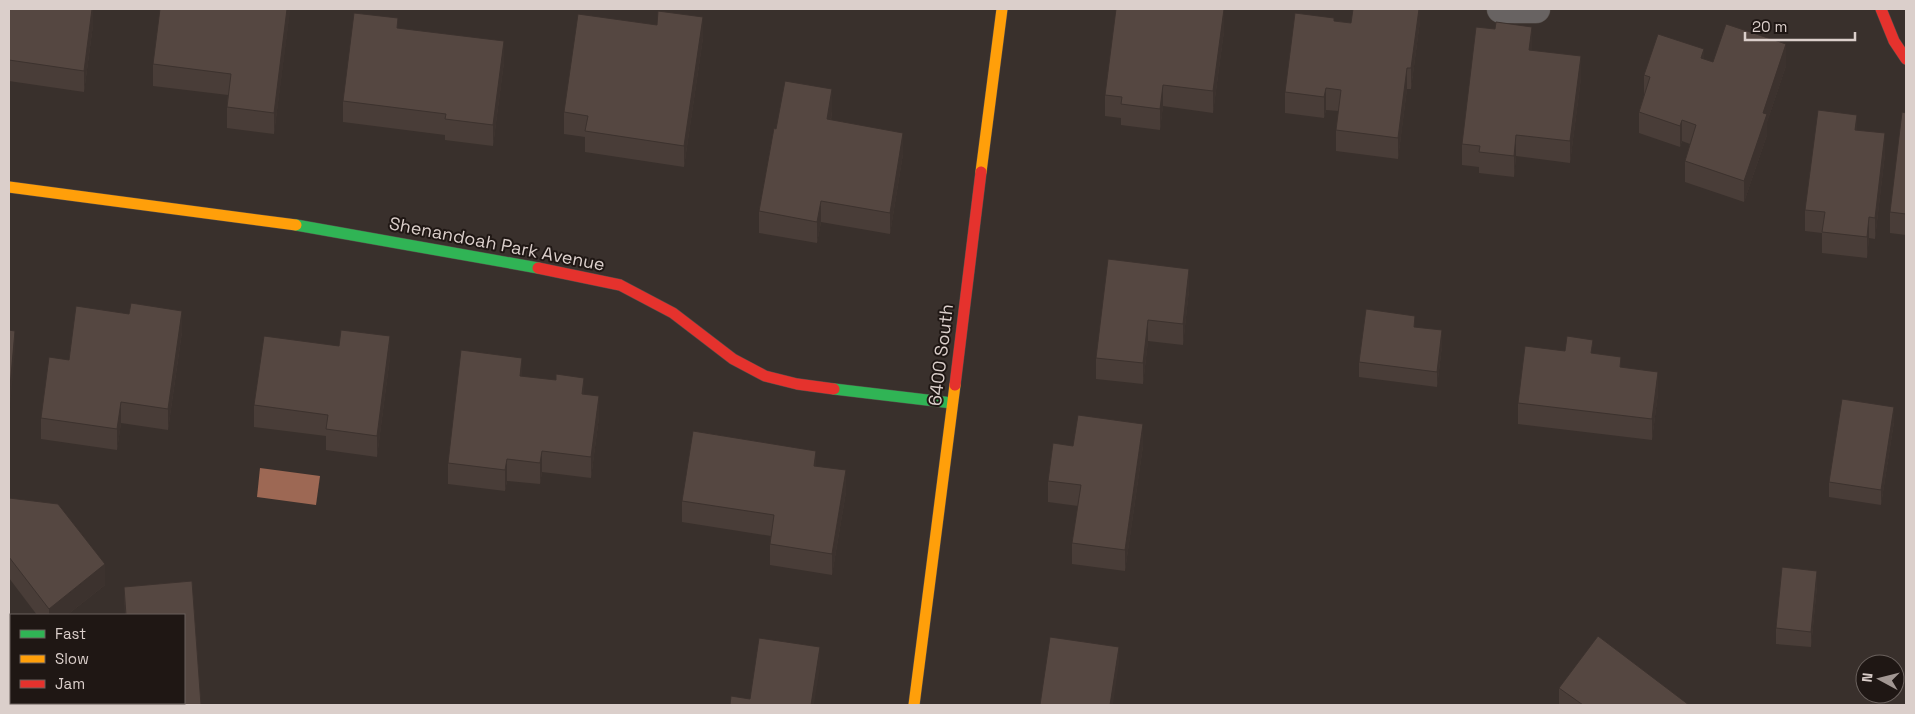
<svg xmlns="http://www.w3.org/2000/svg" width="1915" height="714" viewBox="0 0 1915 714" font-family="'Space Grotesk',sans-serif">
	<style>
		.water { fill: #9d6854 }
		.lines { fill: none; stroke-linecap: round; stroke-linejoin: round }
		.street-casing { stroke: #554d49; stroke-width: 29 }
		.fast-casing { stroke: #554d49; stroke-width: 12 }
		.slow-casing { stroke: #554d49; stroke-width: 12 }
		.jam-casing { stroke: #554d49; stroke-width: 12 }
		.street { stroke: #686362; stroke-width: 28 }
		.fast { stroke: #30b455; stroke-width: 11 }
		.slow { stroke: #ff9f0a; stroke-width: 11 }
		.jam { stroke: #e5322d; stroke-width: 11 }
		.wall { fill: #493d38 }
		.shaded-wall { fill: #3c322e }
		.building { fill: #554741; stroke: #3c322e }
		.labels { text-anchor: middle; stroke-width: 4; stroke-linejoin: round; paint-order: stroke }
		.street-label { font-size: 18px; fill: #dbcfcb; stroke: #1f1714 }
	</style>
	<rect width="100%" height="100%" fill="#39302c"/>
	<path class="water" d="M 260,468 L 320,476 L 316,505 L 257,497 Z"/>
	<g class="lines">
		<defs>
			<path id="street" d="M 1501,9 L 1536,9"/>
			<g id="fast">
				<path d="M 296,225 L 538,268"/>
				<path d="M 834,389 L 952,403"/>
			</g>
			<g id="slow">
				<path d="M 981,172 L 1002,9"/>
				<path d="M 9,187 L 296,225"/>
				<path d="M 914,705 L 955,385"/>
			</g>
			<g id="jam">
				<path d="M 1881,9 L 1894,41 L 1906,59"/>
				<path d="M 538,268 L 620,285 L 673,313 L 733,359 L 765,376 L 797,384 L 834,389"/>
				<path d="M 955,385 L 981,172"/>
			</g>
		</defs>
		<use href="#street" class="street-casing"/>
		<use href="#fast" class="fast-casing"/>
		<use href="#slow" class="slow-casing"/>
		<use href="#jam" class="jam-casing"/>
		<use href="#street" class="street"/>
		<use href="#fast" class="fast"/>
		<use href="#slow" class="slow"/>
		<use href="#jam" class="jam"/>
	</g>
	<g class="wall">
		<path d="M 9,9 L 93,9 L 93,25 L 84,92 L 9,81 Z"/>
		<path d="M 290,9 L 274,134 L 227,128 L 227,107 L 228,95 L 153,86 L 153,64 Z"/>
		<path d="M 1420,9 L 1420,21 L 1411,89 L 1407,89 L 1398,159 L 1336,151 L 1336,130 L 1339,111 L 1326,110 L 1324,118 L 1285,113 L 1285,92 L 1334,21 L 1351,23 Z"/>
		<path d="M 398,28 L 504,62 L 493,146 L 445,140 L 445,135 L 343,122 L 343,101 Z"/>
		<path d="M 1224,31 L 1213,113 L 1163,106 L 1160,130 L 1121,125 L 1121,118 L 1105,116 L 1105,95 Z"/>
		<path d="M 703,38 L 684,167 L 585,152 L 585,137 L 564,134 L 564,112 Z"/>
		<path d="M 1532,48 L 1532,50 L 1581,78 L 1570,163 L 1516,156 L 1514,177 L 1479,173 L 1479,167 L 1462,165 L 1462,144 Z"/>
		<path d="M 1704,59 L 1713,62 L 1786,66 L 1767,122 L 1767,135 L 1744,202 L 1685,182 L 1685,161 L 1690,144 L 1682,141 L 1680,147 L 1639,133 L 1639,112 L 1644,95 L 1644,75 Z"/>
		<path d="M 832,111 L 831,120 L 903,154 L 890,234 L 821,222 L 817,243 L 759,233 L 759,211 L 776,129 Z"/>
		<path d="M 1906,113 L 1906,235 L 1890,233 L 1890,212 Z"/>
		<path d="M 1885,154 L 1875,239 L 1869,238 L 1867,258 L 1822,253 L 1822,233 L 1805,231 L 1805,210 Z"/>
		<path d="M 1189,290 L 1183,345 L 1148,341 L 1143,384 L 1096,379 L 1096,358 Z"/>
		<path d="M 1415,327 L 1442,346 L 1437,387 L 1359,377 L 1359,362 Z"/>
		<path d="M 182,332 L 168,430 L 121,423 L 117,450 L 41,439 L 41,418 L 69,360 Z"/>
		<path d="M 1565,351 L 1593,353 L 1621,367 L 1658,393 L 1652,440 L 1518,424 L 1518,403 Z"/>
		<path d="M 390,357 L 377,457 L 326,450 L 326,436 L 254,427 L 254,405 Z"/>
		<path d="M 522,376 L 584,394 L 599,417 L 591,478 L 542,472 L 540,484 L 507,481 L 505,491 L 448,484 L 448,463 Z"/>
		<path d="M 1894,422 L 1881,505 L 1829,497 L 1829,482 Z"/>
		<path d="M 1073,446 L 1143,446 L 1125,571 L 1072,564 L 1072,543 L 1078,506 L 1048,502 L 1048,481 Z"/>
		<path d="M 816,466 L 846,492 L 832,575 L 770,565 L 770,544 L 771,536 L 682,522 L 682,501 Z"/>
		<path d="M 9,498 L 105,585 L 67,615 L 37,615 L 9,578 Z"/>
		<path d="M 192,581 L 201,705 L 140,705 L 140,703 L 184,703 L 184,615 L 125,615 L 124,587 Z"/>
		<path d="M 1817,586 L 1811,647 L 1776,644 L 1776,628 Z"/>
		<path d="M 1559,688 L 1689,705 L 1559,705 Z"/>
	</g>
	<g class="shaded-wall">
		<path d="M 92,9 L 93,9 L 93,25 L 84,92 L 84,71 Z"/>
		<path d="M 287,9 L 290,9 L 290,12 L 274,134 L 274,113 Z"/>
		<path d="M 1224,9 L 1224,31 L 1213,113 L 1213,91 Z"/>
		<path d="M 1419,9 L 1420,9 L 1420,21 L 1411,89 L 1411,68 Z"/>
		<path d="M 703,17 L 703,38 L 684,167 L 684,146 Z"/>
		<path d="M 1532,27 L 1532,48 L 1529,71 L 1529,50 Z"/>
		<path d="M 504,41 L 504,62 L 493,146 L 493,125 Z"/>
		<path d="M 1786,44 L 1786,66 L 1767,122 L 1767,135 L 1744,202 L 1744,181 L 1763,113 Z"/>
		<path d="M 1704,49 L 1704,71 L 1701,58 Z"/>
		<path d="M 1581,56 L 1581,78 L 1570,163 L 1570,141 Z"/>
		<path d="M 1407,68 L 1407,89 L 1398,159 L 1398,138 Z"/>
		<path d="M 1163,85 L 1163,106 L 1160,130 L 1160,109 Z"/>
		<path d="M 1326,88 L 1326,110 L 1324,118 L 1324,97 Z"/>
		<path d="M 832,89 L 832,111 L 827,141 L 827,119 Z"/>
		<path d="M 1857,115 L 1857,136 L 1855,130 Z"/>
		<path d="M 1682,120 L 1682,141 L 1680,147 L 1680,126 Z"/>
		<path d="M 903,133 L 903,154 L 890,234 L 890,213 Z"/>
		<path d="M 1885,133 L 1885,154 L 1875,239 L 1875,218 Z"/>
		<path d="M 1516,135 L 1516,156 L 1514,177 L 1514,156 Z"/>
		<path d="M 821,201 L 821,222 L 817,243 L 817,222 Z"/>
		<path d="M 1869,217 L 1869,238 L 1867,258 L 1867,237 Z"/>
		<path d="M 1189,269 L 1189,290 L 1183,345 L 1183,324 Z"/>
		<path d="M 182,311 L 182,332 L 168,430 L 168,409 Z"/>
		<path d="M 1148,320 L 1148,341 L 1143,384 L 1143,363 Z"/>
		<path d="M 1442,330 L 1442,346 L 1437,387 L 1437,372 Z"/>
		<path d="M 15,331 L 15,352 L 9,419 L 9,398 Z"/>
		<path d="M 390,336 L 390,357 L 377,457 L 377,436 Z"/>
		<path d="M 522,358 L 522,379 L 520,376 Z"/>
		<path d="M 1658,372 L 1658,393 L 1652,440 L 1652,419 Z"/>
		<path d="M 584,378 L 584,399 L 582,394 Z"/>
		<path d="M 599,396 L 599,417 L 591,478 L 591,457 Z"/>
		<path d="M 121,402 L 121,423 L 117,450 L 117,429 Z"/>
		<path d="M 1894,407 L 1894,422 L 1881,505 L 1881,490 Z"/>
		<path d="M 1143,424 L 1143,446 L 1125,571 L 1125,550 Z"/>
		<path d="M 542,451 L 542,472 L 540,484 L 540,463 Z"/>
		<path d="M 816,451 L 816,472 L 814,466 Z"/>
		<path d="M 507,459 L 507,481 L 505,491 L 505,470 Z"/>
		<path d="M 846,470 L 846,492 L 832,575 L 832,554 Z"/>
		<path d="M 105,564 L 105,585 L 67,615 L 49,615 L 49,609 Z"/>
		<path d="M 1817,571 L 1817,586 L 1811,647 L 1811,632 Z"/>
		<path d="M 820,647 L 820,668 L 814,705 L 811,705 Z"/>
		<path d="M 1119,647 L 1119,663 L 1113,705 L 1110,705 Z"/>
	</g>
	<g class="building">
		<path d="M 9,9 L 92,9 L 84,71 L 9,60 Z"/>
		<path d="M 160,9 L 287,9 L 274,113 L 227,107 L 231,74 L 153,64 Z"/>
		<path d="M 1116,9 L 1224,9 L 1213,91 L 1163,85 L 1160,109 L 1121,104 L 1122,97 L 1105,95 Z"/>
		<path d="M 1353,9 L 1419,9 L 1411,68 L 1407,68 L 1398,138 L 1336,130 L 1341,90 L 1326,88 L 1324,97 L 1285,92 L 1295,13 L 1334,18 L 1334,21 L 1351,23 Z"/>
		<path d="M 658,11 L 703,17 L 684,146 L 585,131 L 588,116 L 564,112 L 578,14 L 657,25 Z"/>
		<path d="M 354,13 L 398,18 L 397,28 L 504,41 L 493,125 L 445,119 L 446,114 L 343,101 Z"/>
		<path d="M 1496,22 L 1532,27 L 1529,50 L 1581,56 L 1570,141 L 1516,135 L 1514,156 L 1479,152 L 1480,146 L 1462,144 L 1476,27 L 1495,29 Z"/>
		<path d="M 1726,24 L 1786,44 L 1763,113 L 1767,114 L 1744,181 L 1685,161 L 1696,125 L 1682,120 L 1680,126 L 1639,112 L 1650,77 L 1644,75 L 1658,34 L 1704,49 L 1701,58 L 1713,62 Z"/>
		<path d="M 785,81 L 832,89 L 827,119 L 903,133 L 890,213 L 821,201 L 817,222 L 759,211 L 774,128 L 776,129 Z"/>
		<path d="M 1818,110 L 1857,115 L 1855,130 L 1885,133 L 1875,218 L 1869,217 L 1867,237 L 1822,232 L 1825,212 L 1805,210 Z"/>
		<path d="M 1902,112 L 1906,113 L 1906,214 L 1890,212 Z"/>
		<path d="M 1108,259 L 1189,269 L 1183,324 L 1148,320 L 1143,363 L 1096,358 Z"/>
		<path d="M 131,303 L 182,311 L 168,409 L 121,402 L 117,429 L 41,418 L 49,357 L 69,360 L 76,306 L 129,314 Z"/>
		<path d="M 1366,309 L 1415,316 L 1414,327 L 1442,330 L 1437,372 L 1359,362 Z"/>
		<path d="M 9,330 L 15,331 L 9,398 Z"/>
		<path d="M 341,330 L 390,336 L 377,436 L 326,429 L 328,415 L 254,405 L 264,336 L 339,346 Z"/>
		<path d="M 1567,336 L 1593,340 L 1591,353 L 1621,357 L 1620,367 L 1658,372 L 1652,419 L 1518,403 L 1525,346 L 1565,351 Z"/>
		<path d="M 461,350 L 522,358 L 520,376 L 556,380 L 556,374 L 584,378 L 582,394 L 599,396 L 591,457 L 542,451 L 540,463 L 507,459 L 505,470 L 448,463 Z"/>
		<path d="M 1842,399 L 1894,407 L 1881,490 L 1829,482 Z"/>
		<path d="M 1078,415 L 1143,424 L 1125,550 L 1072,543 L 1081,485 L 1048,481 L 1053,443 L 1073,446 Z"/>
		<path d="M 693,431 L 816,451 L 814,466 L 846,470 L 832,554 L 770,544 L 774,515 L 682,501 Z"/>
		<path d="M 9,498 L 58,504 L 105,564 L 49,609 L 9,557 Z"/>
		<path d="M 1782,567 L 1817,571 L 1811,632 L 1776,628 Z"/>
		<path d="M 192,581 L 201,705 L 153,705 L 153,703 L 184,703 L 184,615 L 126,615 L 124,587 Z"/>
		<path d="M 1598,636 L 1689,705 L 1583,705 L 1559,688 Z"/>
		<path d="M 1050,637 L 1119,647 L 1110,705 L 1040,705 Z"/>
		<path d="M 759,638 L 820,647 L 811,705 L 730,705 L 731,696 L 750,699 Z"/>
	</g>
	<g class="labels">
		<g class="street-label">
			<text transform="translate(497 244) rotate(11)" y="6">Shenandoah Park Avenue</text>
			<text transform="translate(941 355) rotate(-83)" y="6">6400 South</text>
		</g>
	</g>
	<rect width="1915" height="714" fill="none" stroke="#dbcfcb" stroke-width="20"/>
	<rect x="10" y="614" width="175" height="90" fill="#1f1714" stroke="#6a615d"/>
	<rect x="20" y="630" width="25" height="8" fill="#30b455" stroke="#6a615d"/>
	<text x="55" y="639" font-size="15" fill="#dbcfcb">Fast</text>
	<rect x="20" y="655" width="25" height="8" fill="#ff9f0a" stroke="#6a615d"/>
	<text x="55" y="664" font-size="15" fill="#dbcfcb">Slow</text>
	<rect x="20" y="680" width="25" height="8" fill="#e5322d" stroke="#6a615d"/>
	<text x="55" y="689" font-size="15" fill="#dbcfcb">Jam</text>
	<g transform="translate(1880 679) rotate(277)"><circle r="24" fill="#1f1714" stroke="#6a615d"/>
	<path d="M0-4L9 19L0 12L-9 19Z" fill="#a29793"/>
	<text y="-8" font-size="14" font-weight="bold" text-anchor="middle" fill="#dbcfcb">N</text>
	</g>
	<path d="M1745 32v8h110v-8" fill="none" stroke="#dbcfcb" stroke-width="2.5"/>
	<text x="1752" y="32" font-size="15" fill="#dbcfcb" stroke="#1f1714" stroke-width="4" paint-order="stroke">20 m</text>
</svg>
